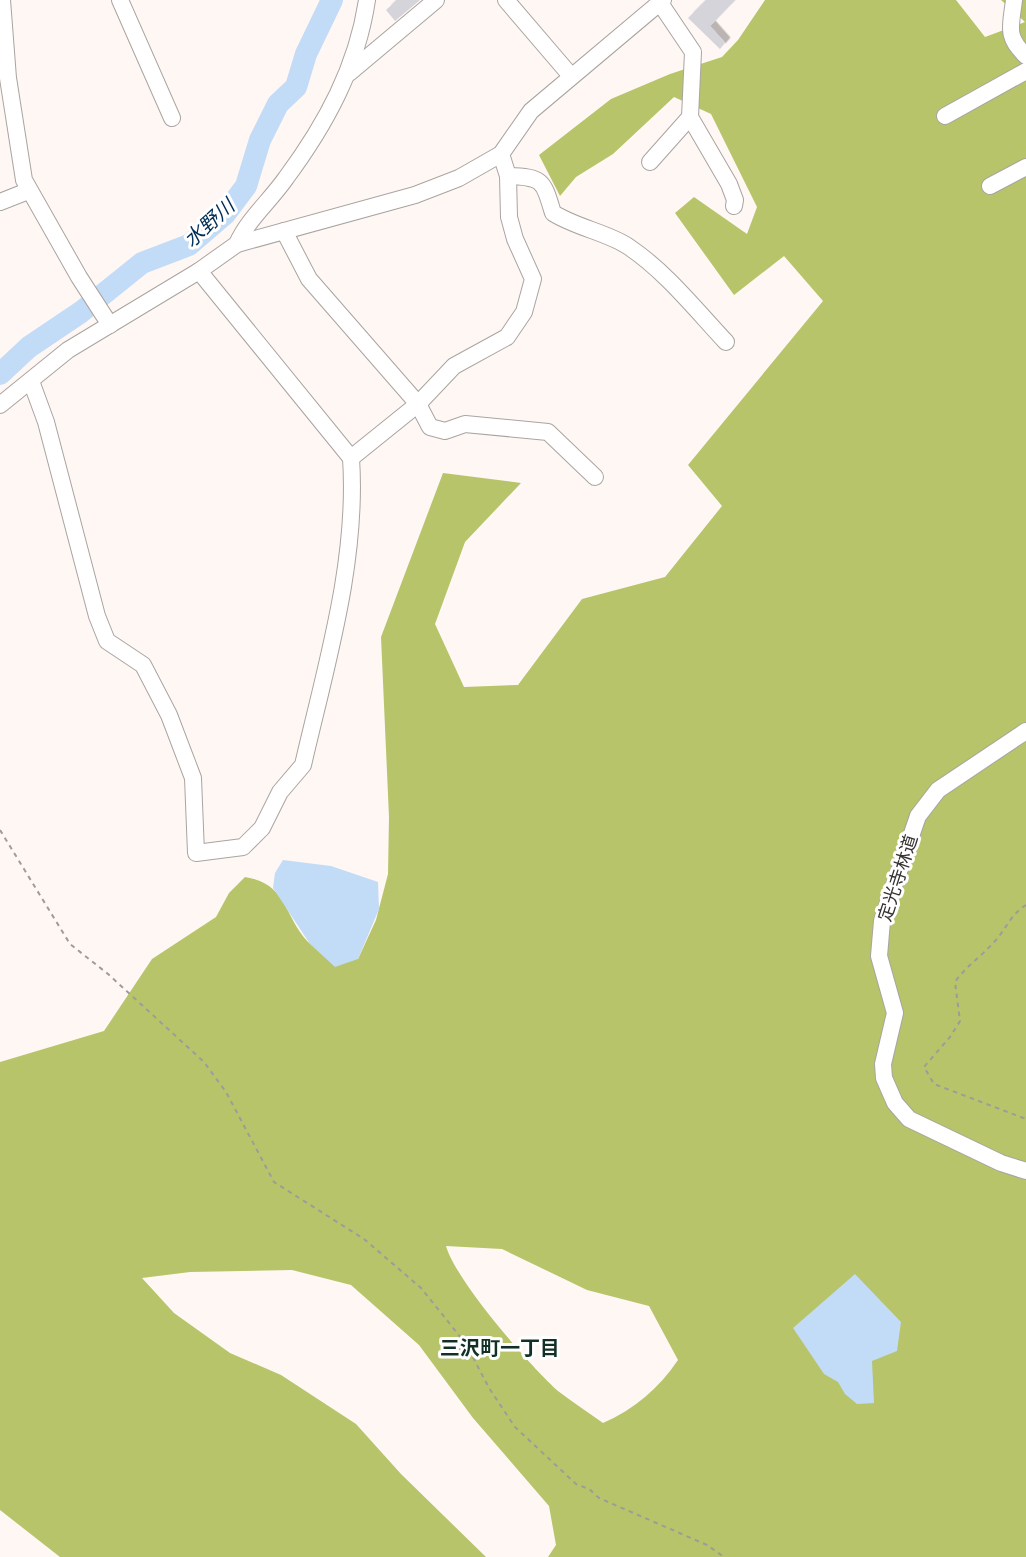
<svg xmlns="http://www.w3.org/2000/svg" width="1026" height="1557" viewBox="0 0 1026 1557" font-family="Montserrat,'Noto Sans JP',sans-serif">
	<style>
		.forest { fill: #b7c46a; fill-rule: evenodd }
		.water { fill: #c2dbf6 }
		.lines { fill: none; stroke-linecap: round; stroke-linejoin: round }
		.river { stroke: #c2dbf6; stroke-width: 22 }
		.building { fill: #d4d4da; filter: url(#shadow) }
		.minor-casing { stroke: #aaa4a1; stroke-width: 18 }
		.path { stroke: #a09b99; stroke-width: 2; stroke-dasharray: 4.5 4.5; stroke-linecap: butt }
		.minor { stroke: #fff; stroke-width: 16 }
		.labels { text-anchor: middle; stroke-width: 6; stroke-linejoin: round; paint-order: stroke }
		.street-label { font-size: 18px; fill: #353231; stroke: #fff }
		.water-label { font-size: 20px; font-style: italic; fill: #002d55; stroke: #fff }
		.neighbourhood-label { font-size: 20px; font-weight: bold; fill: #123026; stroke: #fff }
	</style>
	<defs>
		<filter id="shadow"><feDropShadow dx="5.5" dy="-5.5" stdDeviation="0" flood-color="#0004"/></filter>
	</defs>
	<rect width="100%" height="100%" fill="#fef7f4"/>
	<path class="forest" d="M 765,0 L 956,0 L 985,37 L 1025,22 L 1001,0 L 1026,0 L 1026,1557 L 548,1557 L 556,1545 L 549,1506 L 473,1418 L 419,1345 L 351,1285 L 292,1270 L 190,1272 L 142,1278 L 174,1313 L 230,1353 L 281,1375 L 356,1424 L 401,1474 L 486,1557 L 60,1557 L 0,1510 L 0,1062 L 104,1031 L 152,959 L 216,917 L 229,893 L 245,877 C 288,884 283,915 308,942 C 316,949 347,956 358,959 L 376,920 L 388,874 L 389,817 L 381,637 L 443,473 L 521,483 L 465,542 L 435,624 L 464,687 L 518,685 L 582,599 L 665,577 L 722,506 L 688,465 L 823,301 L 784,256 L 734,295 L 675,213 L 694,197 L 747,234 L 757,207 L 711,114 L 674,97 L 613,154 L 576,177 L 560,196 L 539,155 L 611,99 L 670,74 L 722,57 L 738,40 ZM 446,1246 L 502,1249 L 587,1290 L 649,1306 L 678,1360 C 659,1388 635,1409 603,1423 C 588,1412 572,1402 558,1391 C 529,1365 456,1281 446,1246 Z"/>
	<g class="water">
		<path d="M 283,860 L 331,866 L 378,882 L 379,909 L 358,959 L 335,967 L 310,944 L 273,888 L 275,873 Z"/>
		<path d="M 855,1274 L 901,1322 L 897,1351 L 872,1361 L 874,1403 L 857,1404 L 845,1394 L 838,1382 L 824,1374 L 793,1328 Z"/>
	</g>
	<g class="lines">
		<path class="river" d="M 0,374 L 29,347 L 81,312 L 142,263 L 189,245 L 225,214 L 246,186 L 260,140 L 278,104 L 296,87 L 306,54 L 332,0"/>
	</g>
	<g class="building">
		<path d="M 397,0 L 420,0 L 395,21 L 386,10 Z"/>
		<path d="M 706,0 L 735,0 L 710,26 L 725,43 L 720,49 L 688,18 Z"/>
	</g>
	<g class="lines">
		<defs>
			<g id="minor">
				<path d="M 2,0 L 8,78 L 24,180 L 79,277 L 110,325"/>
				<path d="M 120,0 L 172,118"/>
				<path d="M 506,0 L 571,76"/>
				<path d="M 1014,0 C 1011,27 1005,36 1026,56"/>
				<path d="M 660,3 L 693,52 L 690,117 L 729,184 L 735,200 L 734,206"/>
				<path d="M 349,73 L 436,0"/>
				<path d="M 945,116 L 1026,71"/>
				<path d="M 650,162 L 690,117"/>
				<path d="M 508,176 C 543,177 543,180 553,213 C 577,228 609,233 629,247 C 666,272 696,310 726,342"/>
				<path d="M 990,186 L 1026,167"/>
				<path d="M 0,202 L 28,191"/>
				<path d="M 284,231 L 309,279 L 418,404 L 430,427 L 445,431 L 465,424 L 548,432 L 595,477"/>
				<path d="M 237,244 C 248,219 270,201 286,178 C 326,124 357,67 367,0"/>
				<path d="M 31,381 L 46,422 L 97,616 L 107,641 L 143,665 L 169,715 L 193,778 L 196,853 L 243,847 L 262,828 L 280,792 L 303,765 C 326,665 358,561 351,458 L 199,271"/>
				<path d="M 0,405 L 68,350 L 199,271 L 237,244 L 415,195 L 459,178 L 501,154 L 531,111 L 663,0"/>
				<path d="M 351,458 L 418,404 L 454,366 L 507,337 L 524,312 L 533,279 L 515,239 L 509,217 L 508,176 L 501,154"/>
				<path d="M 1026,731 L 938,790 L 918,816 L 882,921 L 879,956 L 895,1013 L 883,1064 L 884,1078 L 895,1103 L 909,1119 L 1001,1163 L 1026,1171"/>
			</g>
		</defs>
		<use href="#minor" class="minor-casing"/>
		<g class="path">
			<path d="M 0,830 L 70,944 L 108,974 L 204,1062 L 226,1092 L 274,1182 L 364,1239 L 421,1288 L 466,1344 L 489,1388 L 515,1427 L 576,1484 L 589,1489 L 599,1498 L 707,1545 L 724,1557"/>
			<path d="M 1026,905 C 1011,914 1006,929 995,941 C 982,956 966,966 955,982 L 960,1021 L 950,1037 L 924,1067 L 934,1084 L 1026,1119"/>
		</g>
		<use href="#minor" class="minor"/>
	</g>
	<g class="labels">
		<g class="street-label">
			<text transform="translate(898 878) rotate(-72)" y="6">定光寺林道</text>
		</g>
		<g class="water-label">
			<text transform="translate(209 223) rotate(-42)" y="7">水野川</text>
		</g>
		<g class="neighbourhood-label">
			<text x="500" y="1355">三沢町一丁目</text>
		</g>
	</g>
</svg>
